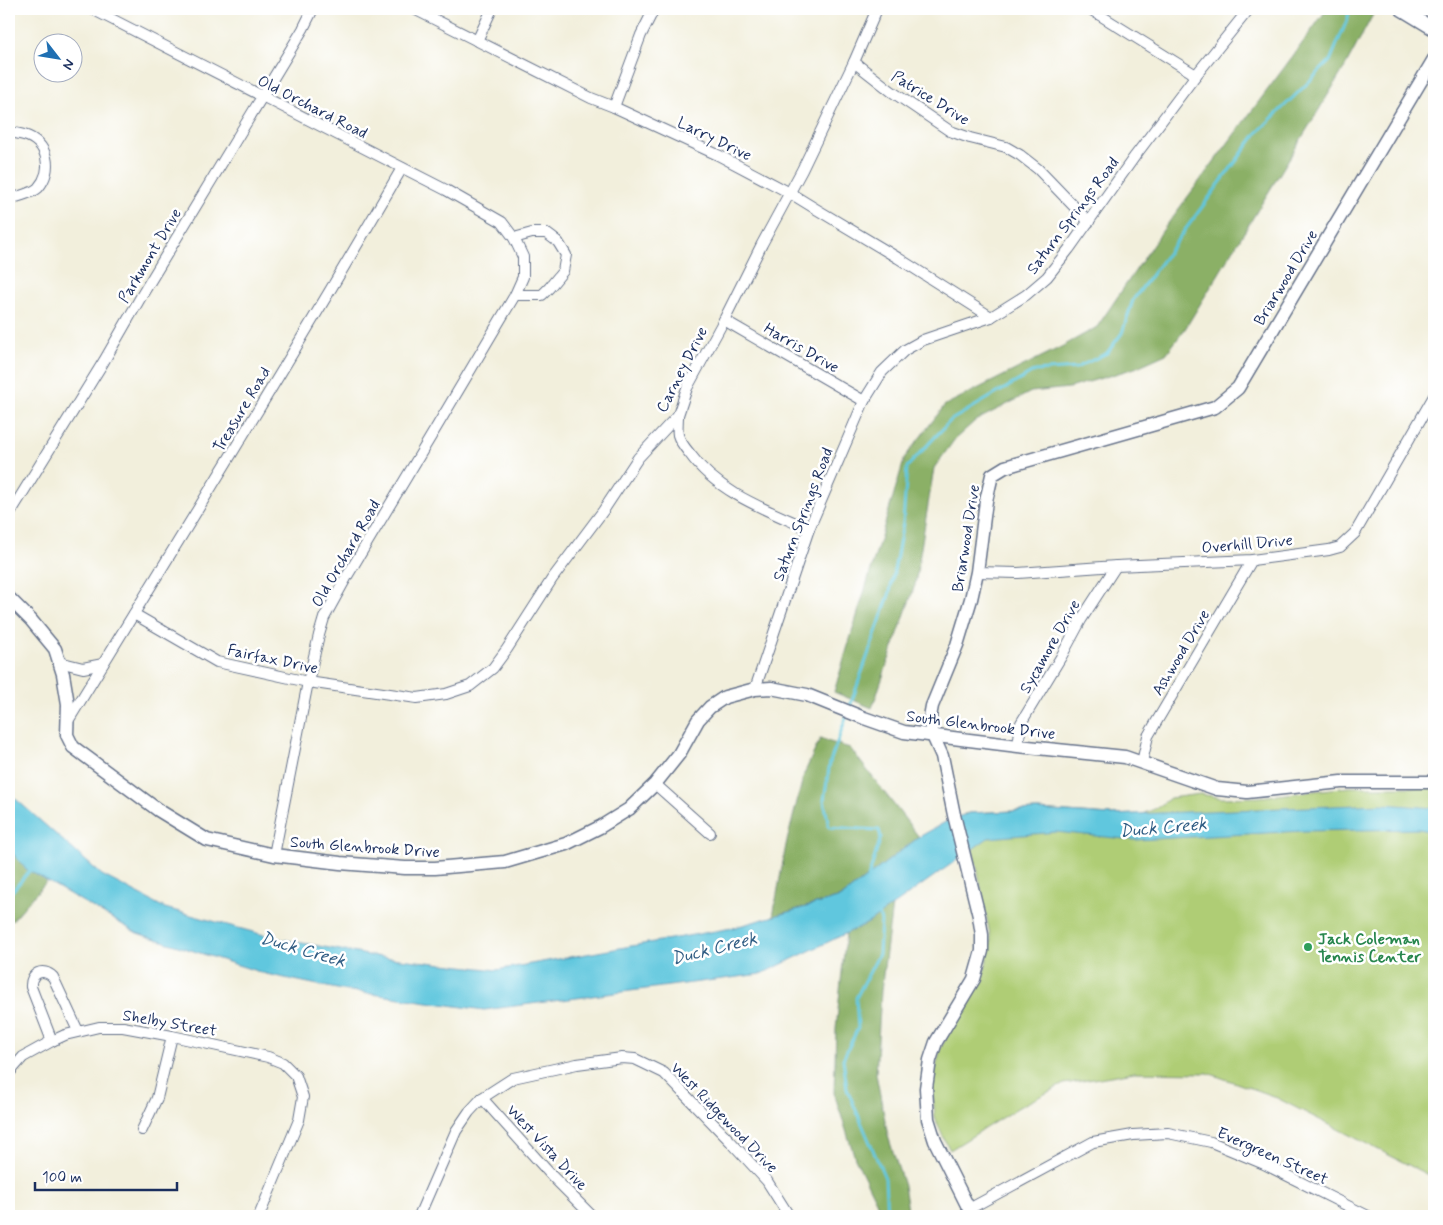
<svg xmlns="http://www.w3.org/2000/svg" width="1443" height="1225" viewBox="0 0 1443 1225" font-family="Mynerve,sans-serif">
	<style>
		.green { fill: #afcd74; stroke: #657e69 }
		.forest { fill: #8bb066; stroke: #537062 }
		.water { fill: #61c7de; stroke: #3e7b9e }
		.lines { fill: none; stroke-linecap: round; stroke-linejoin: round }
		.stream { stroke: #61c7de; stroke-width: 3 }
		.minor-casing { stroke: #66728a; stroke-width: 12 }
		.tertiary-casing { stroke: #66728a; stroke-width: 15 }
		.minor { stroke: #fff; stroke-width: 10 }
		.tertiary { stroke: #fff; stroke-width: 12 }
		.leisure-dot { fill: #2e9e5b; stroke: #fff; stroke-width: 2 }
		.labels { text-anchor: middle; stroke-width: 5; stroke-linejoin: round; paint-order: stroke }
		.street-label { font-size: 16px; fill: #1b2f5e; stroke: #fff }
		.leisure-label { font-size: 16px; font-weight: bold; fill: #27864d; stroke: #fff; text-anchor: start }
		.water-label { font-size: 18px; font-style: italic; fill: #305d84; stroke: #fff }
	</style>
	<rect width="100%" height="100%" fill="#fff"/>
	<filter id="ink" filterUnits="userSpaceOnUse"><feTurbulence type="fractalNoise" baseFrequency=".02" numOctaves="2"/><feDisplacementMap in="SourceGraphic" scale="10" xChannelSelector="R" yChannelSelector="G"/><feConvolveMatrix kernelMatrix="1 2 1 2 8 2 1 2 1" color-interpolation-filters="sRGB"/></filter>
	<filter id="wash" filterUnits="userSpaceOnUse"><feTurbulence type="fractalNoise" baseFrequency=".0096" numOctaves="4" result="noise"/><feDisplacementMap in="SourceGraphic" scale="20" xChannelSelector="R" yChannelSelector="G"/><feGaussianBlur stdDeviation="1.12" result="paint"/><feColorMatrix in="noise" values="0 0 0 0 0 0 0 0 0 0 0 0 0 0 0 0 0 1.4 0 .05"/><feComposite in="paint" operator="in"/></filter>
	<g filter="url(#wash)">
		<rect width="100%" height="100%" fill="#f2efdc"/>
		<path class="green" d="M 1349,787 L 1420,787 L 1434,789 L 1434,1178 L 1273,1096 L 1208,1073 L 1134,1072 L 1064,1084 L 1019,1107 L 950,1150 L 944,1139 L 935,1118 L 932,1086 L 940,1049 L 985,969 L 991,940 L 977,868 L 964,814 L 969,813 L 1038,810 L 1110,815 L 1142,814 L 1157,808 L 1170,798 L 1200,794 L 1222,798 L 1260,797 Z"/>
		<g class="forest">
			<path d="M 1327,9 L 1376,9 L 1345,67 L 1185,329 L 1166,354 L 1135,368 L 1069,388 L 1031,392 L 975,421 L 955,439 L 934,468 L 915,585 L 872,708 L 834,692 L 905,457 L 945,405 L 1063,346 L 1097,327 L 1163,230 L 1298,49 Z"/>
			<path d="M 820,739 L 850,748 L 919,837 L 841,897 L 773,916 L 786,845 L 804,774 Z"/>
			<path d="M 12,853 L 26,869 L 47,881 L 9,924 L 9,859 Z"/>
			<path d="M 892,905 L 881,991 L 876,1074 L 888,1136 L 904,1186 L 909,1216 L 878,1216 L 877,1203 L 855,1158 L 834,1093 L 836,1029 L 846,933 L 868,923 Z"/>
		</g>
		<path class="water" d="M 9,793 L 102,875 L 165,908 L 275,938 L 373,956 L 497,970 L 732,928 L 841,897 L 919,837 L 949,820 L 969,813 L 1038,810 L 1110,815 L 1383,804 L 1434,808 L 1434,832 L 1419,829 L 1303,831 L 1135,840 L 1056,832 L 988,838 L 868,923 L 761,974 L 484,1010 L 337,989 L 266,974 L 137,933 L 26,869 L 9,849 Z"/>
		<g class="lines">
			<g class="stream">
				<path d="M 849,709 L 890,592 L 903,523 L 907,467 L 951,420 L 1035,371 L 1076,368 L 1107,353 L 1122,333 L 1133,300 L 1257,133 L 1330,61 L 1348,18 L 1349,9"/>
				<path d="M 847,715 L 830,762 L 824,800 L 829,827 L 879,830 L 881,837 L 868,878"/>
				<path d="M 9,895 L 31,869"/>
				<path d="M 878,912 L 881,921 L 879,954 L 856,998 L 858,1028 L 843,1059 L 847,1089 L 885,1178 L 887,1216"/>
			</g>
		</g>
	</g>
	<g filter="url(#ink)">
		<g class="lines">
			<defs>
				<g id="minor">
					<path d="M 92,9 L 446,190 L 502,222 L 514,238 L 523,257 L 523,277 L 515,295 L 430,438 L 346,578 L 324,618 L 319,635 L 308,682 L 274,855"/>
					<path d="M 414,9 L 591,98 L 614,107 L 718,155 L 790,193 L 816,209 L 898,258 L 991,317"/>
					<path d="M 1090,9 L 1196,75"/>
					<path d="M 1417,18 L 1421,9"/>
					<path d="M 477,41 L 492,9"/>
					<path d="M 854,62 L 891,91 L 950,131 L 970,138 L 1006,147 L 1020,155 L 1038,169 L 1089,222"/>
					<path d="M 614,107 L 641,35 L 654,9"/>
					<path d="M 9,133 C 14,132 19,134 24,135 C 48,142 54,170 38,188 C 33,193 16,197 9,199"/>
					<path d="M 514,238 L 532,233 L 546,233 L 558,242 L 566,255 L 563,271 L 549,288 L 542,295 L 515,295"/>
					<path d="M 724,320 L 864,401"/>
					<path d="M 678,415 C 678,421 677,429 678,435 C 680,442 686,449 690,454 C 718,493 767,510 809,529"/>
					<path d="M 9,515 L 104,361 L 142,295 L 303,29 L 313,9"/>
					<path d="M 977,572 L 1018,573 L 1116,566 L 1252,560 L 1329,550 L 1340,547 L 1355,533 L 1434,396"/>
					<path d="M 134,614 L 217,662 L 308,682 L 417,698 L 446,694 L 470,686 L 493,668 L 507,649 L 552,579 L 603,511 L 638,458 L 678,415 L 687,388 L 724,320 L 762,244 L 802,170 L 854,62 L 877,9"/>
					<path d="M 59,662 L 83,668 L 103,664"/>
					<path d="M 755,689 L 809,529 L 864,401 L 882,372 L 905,350 L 923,340 L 991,317 L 1026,295 L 1047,277 L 1069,249 L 1135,156 L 1196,75 L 1249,9"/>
					<path d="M 68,721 C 181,537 294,354 402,168"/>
					<path d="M 1018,746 L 1021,723 L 1061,657 L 1081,620 L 1116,566"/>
					<path d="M 1142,762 L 1148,736 L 1252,560"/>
					<path d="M 655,784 L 710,833"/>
					<path d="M 52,1041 L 31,987 C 30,973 43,967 53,977 L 78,1031"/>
					<path d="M 9,1073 L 23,1057 L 52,1041 L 65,1035 L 99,1027 L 123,1027 L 172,1036 L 268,1057 L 283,1063 L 296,1076 L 303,1097 L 299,1120 L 259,1216"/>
					<path d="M 482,1098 L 552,1176 L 592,1216"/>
					<path d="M 142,1130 L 157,1098 L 172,1036"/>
					<path d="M 969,1209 L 1093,1142 L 1133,1135 L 1168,1133 L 1211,1142 L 1264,1164 L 1368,1216"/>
					<path d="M 419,1216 L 456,1131 L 469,1112 L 482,1098 L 513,1078 L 577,1064 L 622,1058 L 635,1059 L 664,1073 L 731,1142 L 767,1181 L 789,1216"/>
				</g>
				<g id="tertiary">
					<path d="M 1401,9 L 1434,29"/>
					<path d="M 9,598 L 31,620 L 55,649 L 63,674 L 68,704 L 67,735 L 73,747 L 158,810 L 207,840 L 274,855 L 340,863 L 405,868 L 435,868 L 505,862 L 566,844 L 600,827 L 629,809 L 655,784 L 679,754 L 698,720 L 710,707 L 725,697 L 755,689 L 771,688 L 807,695 L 864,718 L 904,732 L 1018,746 L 1125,757 L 1217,789 L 1247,792 L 1341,782 L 1434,782"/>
					<path d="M 970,1216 L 969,1209 L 935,1141 L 928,1119 L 926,1088 L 930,1060 L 936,1042 L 974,979 L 982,951 L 982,935 L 979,916 L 954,815 L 942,756 L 933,736 L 930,717 L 932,706 L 957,645 L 971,599 L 977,572 L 986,501 L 992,475 L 1005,467 L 1215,407 L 1238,388 L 1434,59"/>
				</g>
			</defs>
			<use href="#minor" class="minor-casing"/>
			<use href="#tertiary" class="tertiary-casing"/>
			<use href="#minor" class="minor"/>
			<use href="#tertiary" class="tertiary"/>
		</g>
	</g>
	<circle class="leisure-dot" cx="1308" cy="947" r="5"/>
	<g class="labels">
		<g class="street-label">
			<text transform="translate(931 97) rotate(32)" y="6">Patrice Drive</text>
			<text transform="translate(313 106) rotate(27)" y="6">Old Orchard Road</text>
			<text transform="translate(715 138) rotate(26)" y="6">Larry Drive</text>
			<text transform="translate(1072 215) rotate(-53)" y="6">Saturn Springs Road</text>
			<text transform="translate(149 255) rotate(-59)" y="6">Parkmont Drive</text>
			<text transform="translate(1285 277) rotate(-59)" y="6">Briarwood Drive</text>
			<text transform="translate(802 347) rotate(30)" y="6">Harris Drive</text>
			<text transform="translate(681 369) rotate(-63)" y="6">Carney Drive</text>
			<text transform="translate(241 409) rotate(-59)" y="6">Treasure Road</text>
			<text transform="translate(802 514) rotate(-69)" y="6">Saturn Springs Road</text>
			<text transform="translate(965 538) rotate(-81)" y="6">Briarwood Drive</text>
			<text transform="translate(1247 543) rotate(-5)" y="6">Overhill Drive</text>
			<text transform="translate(345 553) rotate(-60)" y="6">Old Orchard Road</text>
			<text transform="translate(1049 646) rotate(-60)" y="6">Sycamore Drive</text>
			<text transform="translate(1180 652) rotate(-59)" y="6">Ashwood Drive</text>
			<text transform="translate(273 658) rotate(12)" y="6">Fairfax Drive</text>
			<text transform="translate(981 724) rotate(7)" y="6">South Glenbrook Drive</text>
			<text transform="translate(365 846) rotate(4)" y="6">South Glenbrook Drive</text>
			<text transform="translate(170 1022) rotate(10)" y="6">Shelby Street</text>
			<text transform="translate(725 1117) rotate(46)" y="6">West Ridgewood Drive</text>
			<text transform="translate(548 1147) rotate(47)" y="6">West Vista Drive</text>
			<text transform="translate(1273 1155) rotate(24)" y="6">Evergreen Street</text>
		</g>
		<g class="leisure-label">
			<text x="1318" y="944">Jack Coleman<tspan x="1318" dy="18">Tennis Center</tspan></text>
		</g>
		<g class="water-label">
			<text transform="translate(1163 827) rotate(-5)" y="6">Duck Creek</text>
			<text transform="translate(714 948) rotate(-14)" y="6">Duck Creek</text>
			<text transform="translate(303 949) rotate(16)" y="6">Duck Creek</text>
		</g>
	</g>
	<rect width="1443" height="1225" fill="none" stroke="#fff" stroke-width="30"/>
	<g transform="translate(58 58) rotate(121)"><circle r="24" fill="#ffffff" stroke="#a4acbf"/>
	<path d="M0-4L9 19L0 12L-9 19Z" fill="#1f6fb2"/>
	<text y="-8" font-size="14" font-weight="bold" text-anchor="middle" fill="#1b2f5e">N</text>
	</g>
	<path d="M35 1182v8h142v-8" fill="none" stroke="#1b2f5e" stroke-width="2.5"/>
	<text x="42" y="1182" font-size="15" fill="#1b2f5e" stroke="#ffffff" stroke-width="4" paint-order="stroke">100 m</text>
</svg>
